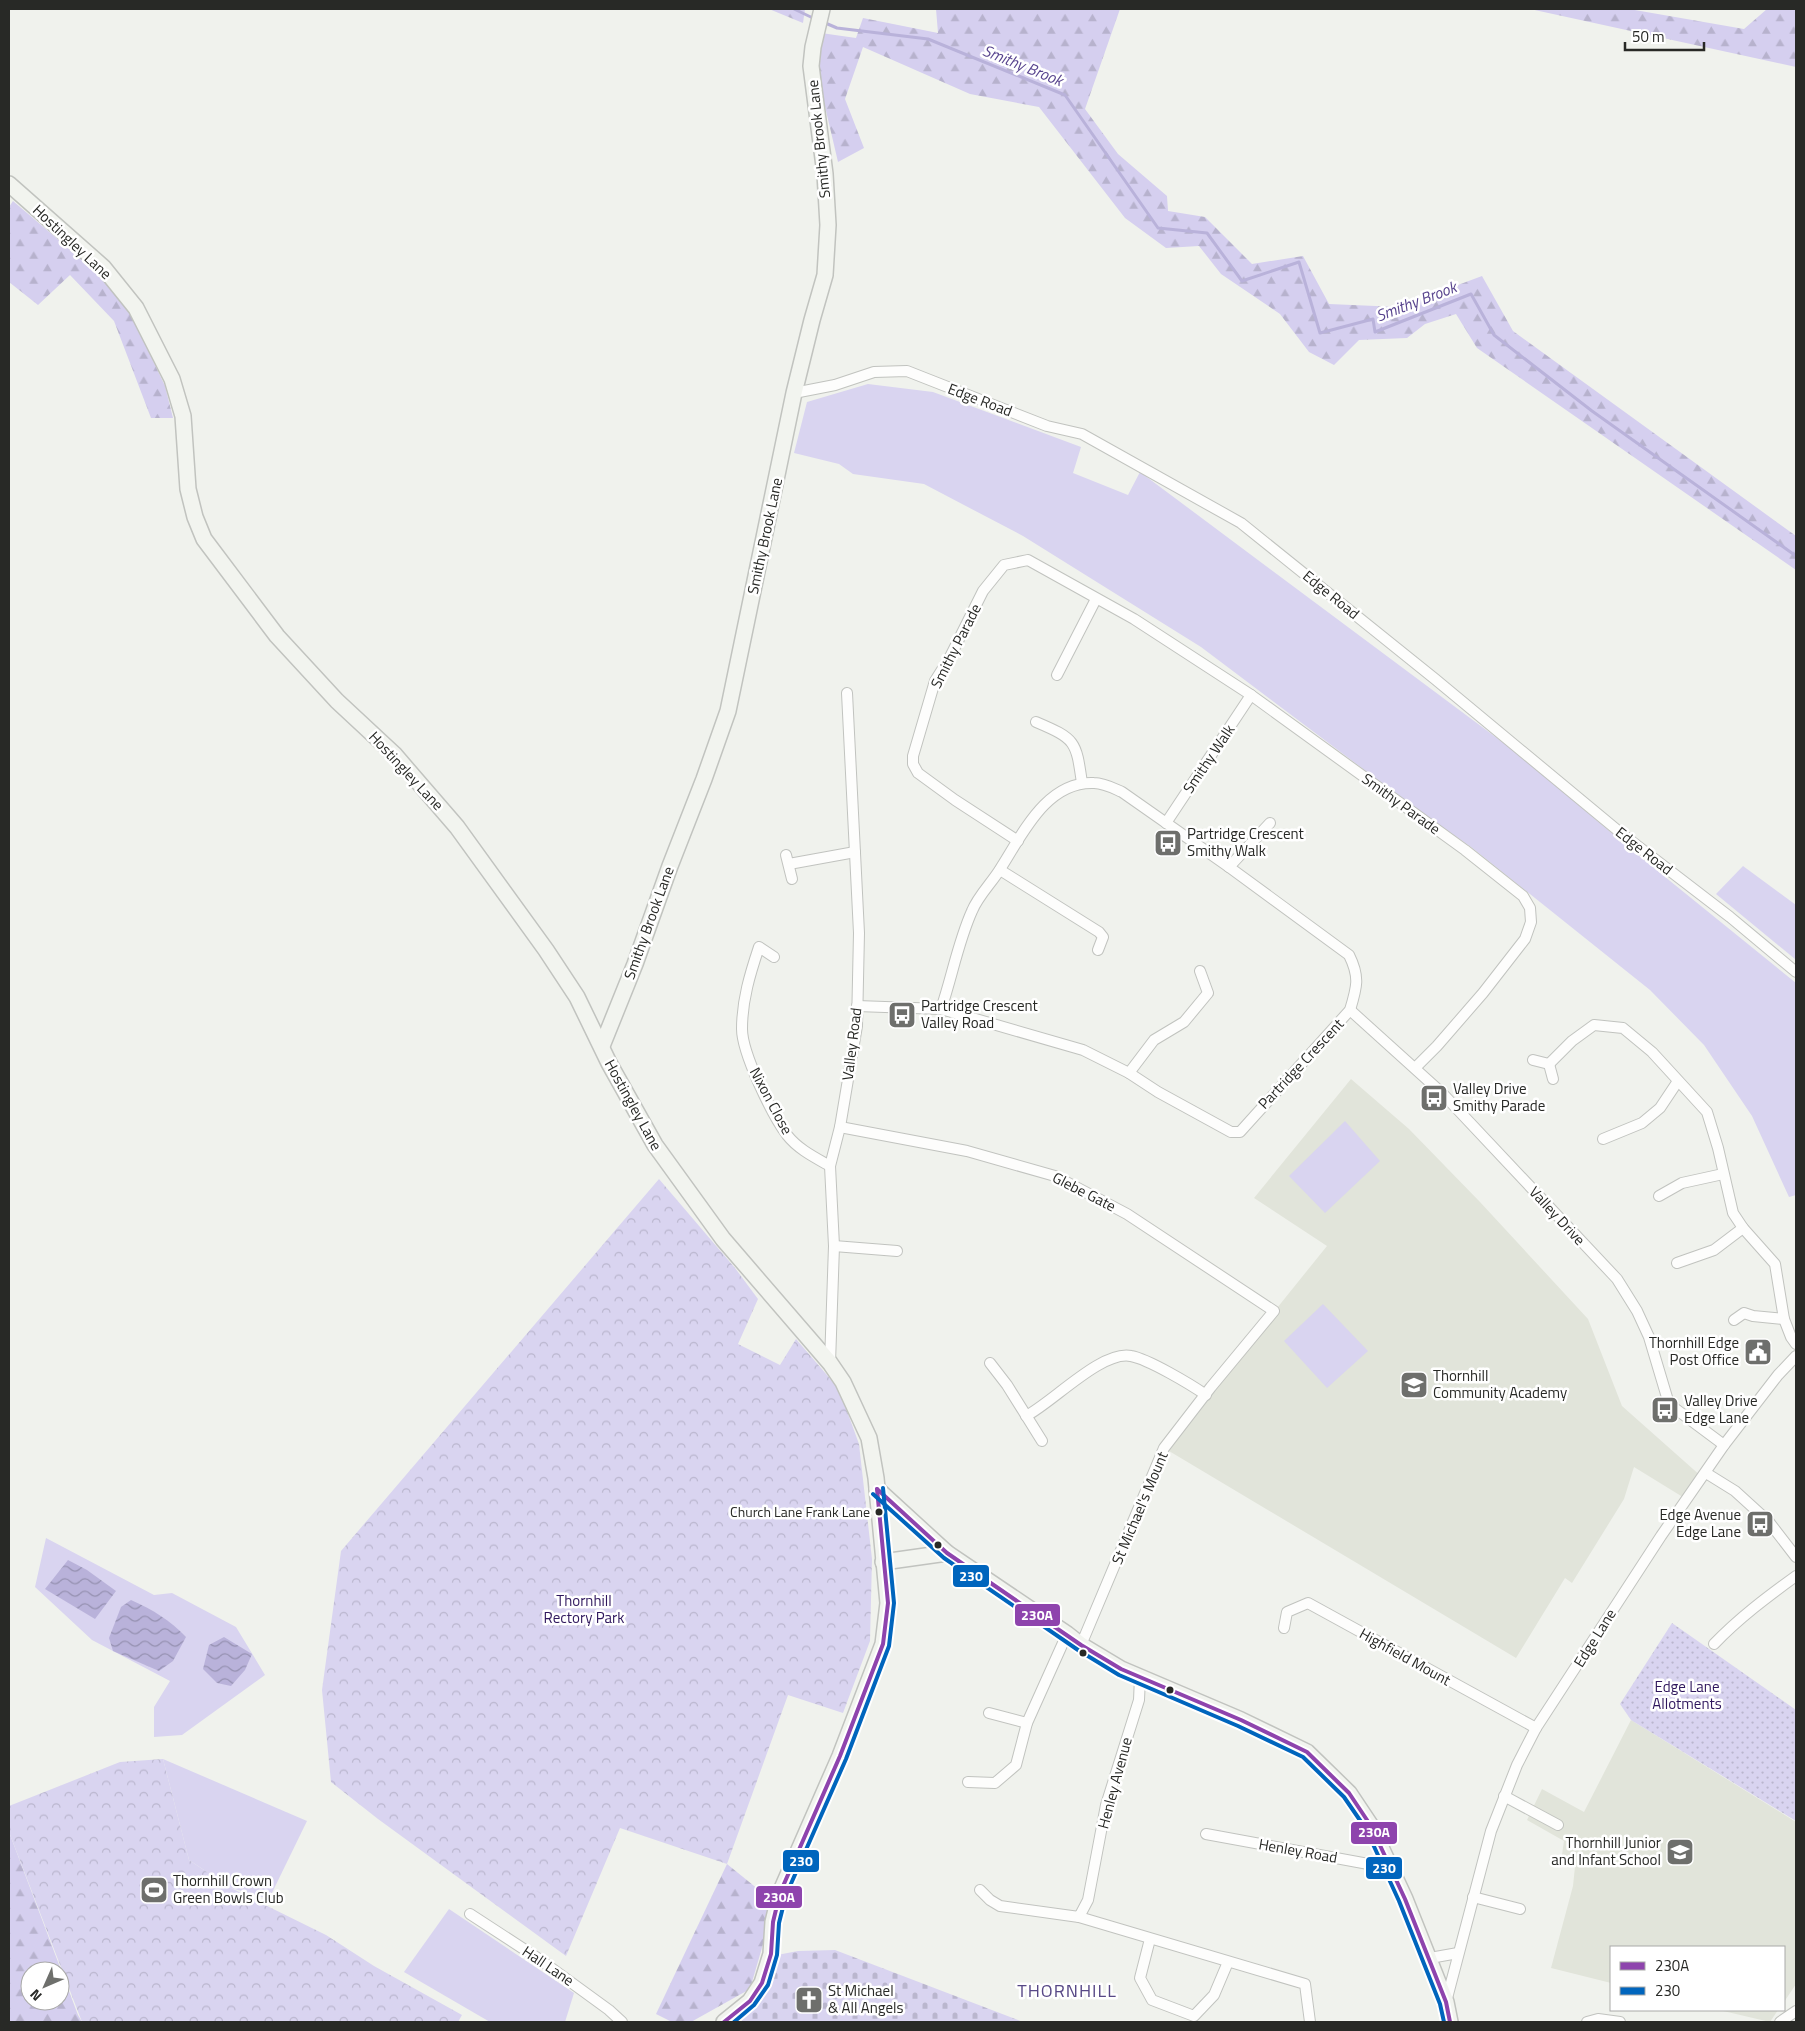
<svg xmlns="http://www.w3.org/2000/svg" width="1805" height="2031" viewBox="0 0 1805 2031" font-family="'Titillium Web',sans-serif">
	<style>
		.built { fill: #e1e4da }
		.grass { fill: #d9d4f0 }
		.forest { fill: url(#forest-firs); fill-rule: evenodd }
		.cemetery { fill: url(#cemetery-stones) }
		.park { fill: url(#park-crowns) }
		.garden { fill: url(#garden-dots) }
		.water { fill: url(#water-waves) }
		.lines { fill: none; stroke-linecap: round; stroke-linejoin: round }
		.stream { stroke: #b9b2da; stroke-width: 3 }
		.street-casing { stroke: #c1c3bf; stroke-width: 12 }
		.secondary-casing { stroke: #c1c3bf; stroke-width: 18 }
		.street { stroke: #fdfdfc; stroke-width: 10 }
		.secondary { stroke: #f2f4ef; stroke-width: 15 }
		.bus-1-casing { stroke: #fff; stroke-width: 8 }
		.bus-2-casing { stroke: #fff; stroke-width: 8 }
		.bus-1 { stroke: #8e44ad; stroke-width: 4 }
		.bus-2 { stroke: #0065bd; stroke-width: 4 }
		.bus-dot { fill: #282926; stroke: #fff; stroke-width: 2 }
		.labels { text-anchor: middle; stroke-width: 5; stroke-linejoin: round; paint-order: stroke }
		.bus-label { font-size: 14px; fill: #282926; stroke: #fff; text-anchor: end }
		.street-label { font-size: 15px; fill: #282926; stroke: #fff }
		.poi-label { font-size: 15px; fill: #282926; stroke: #fff; text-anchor: start }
		.park-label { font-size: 15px; fill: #2f175d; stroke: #fff }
		.water-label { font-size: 16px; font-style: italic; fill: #58448e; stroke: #fff }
		.quarter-label { font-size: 18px; letter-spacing: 1px; fill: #574886; stroke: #fff }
		.line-badge { stroke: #fff; stroke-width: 2 }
		.badge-label { font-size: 14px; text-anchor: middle; font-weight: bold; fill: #fff }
	</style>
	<defs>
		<pattern id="forest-firs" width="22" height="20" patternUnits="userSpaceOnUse" patternTransform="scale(1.25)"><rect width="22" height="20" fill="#d5cfef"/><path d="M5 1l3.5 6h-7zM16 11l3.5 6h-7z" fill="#b7b2cd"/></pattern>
		<pattern id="cemetery-stones" width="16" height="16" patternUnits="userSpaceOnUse" patternTransform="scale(1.25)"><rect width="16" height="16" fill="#d9d4f0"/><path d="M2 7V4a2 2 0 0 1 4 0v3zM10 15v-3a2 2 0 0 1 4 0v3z" fill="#bab6ce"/></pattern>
		<pattern id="park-crowns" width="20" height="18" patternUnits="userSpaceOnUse" patternTransform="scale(1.25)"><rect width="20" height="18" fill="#d9d4f0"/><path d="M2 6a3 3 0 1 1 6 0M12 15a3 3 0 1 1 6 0" fill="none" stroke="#bab6ce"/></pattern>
		<pattern id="garden-dots" width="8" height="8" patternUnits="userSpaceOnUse" patternTransform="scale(1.25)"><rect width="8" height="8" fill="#d9d4f0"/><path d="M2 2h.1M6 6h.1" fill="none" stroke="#bab6ce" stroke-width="1.8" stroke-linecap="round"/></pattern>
		<pattern id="water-waves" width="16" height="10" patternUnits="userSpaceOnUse" patternTransform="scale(1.25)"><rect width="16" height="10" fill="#b9b2da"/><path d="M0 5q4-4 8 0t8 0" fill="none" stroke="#9691b1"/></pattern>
	</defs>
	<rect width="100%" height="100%" fill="#f0f2ed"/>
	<g class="built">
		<path d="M 1351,1079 L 1409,1129 L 1480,1202 L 1588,1319 L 1622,1406 L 1702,1477 L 1686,1499 L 1634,1467 L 1624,1499 L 1572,1583 L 1565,1578 L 1516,1658 L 1164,1448 L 1327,1246 L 1254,1198 Z"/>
		<path d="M 1631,1720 L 1796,1822 L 1796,1984 L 1784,2002 L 1784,1947 L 1611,1947 L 1611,1983 L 1551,1968 L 1573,1886 L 1575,1867 L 1561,1862 L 1564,1841 L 1527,1820 L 1542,1789 L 1584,1812 Z"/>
		<path d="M 1719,2010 L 1778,2010 L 1770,2022 Z"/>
	</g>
	<g class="grass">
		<path d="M 868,384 L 933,392 L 1081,447 L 1073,473 L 1128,495 L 1140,472 L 1513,750 L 1633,851 L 1796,983 L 1796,1195 L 1789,1197 L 1752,1116 L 1704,1045 L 1650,990 L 1471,847 L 1415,808 L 1201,647 L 1023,536 L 924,484 L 853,474 L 839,464 L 794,453 L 807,402 Z"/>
		<path d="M 1743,866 L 1796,905 L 1795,959 L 1716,894 Z"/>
		<path d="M 1345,1121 L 1380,1161 L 1325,1213 L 1289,1176 Z"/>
		<path d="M 1323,1304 L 1368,1351 L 1327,1388 L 1284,1341 Z"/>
		<path d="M 46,1538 L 154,1595 L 172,1593 L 236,1627 L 265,1675 L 182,1735 L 154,1737 L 154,1707 L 170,1681 L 92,1640 L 35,1587 Z"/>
		<path d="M 163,1759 L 307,1821 L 269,1899 L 231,1888 L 189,1860 Z"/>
		<path d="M 449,1909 L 574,1993 L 565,2022 L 490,2022 L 404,1972 Z"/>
	</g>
	<g class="forest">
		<path d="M 769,9 L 805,9 L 803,23 Z"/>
		<path d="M 936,9 L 1120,9 L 1085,109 L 1118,154 L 1167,196 L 1168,211 L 1205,217 L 1252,264 L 1303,256 L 1329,304 L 1399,307 L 1482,276 L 1513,331 L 1796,536 L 1796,570 L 1477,348 L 1456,314 L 1425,324 L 1407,338 L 1359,340 L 1334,365 L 1309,352 L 1280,314 L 1221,274 L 1199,246 L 1166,248 L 1125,218 L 1039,107 L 970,94 L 863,47 L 845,99 L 864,148 L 838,162 L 816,68 L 821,33 L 856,38 L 863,18 L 938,33 Z"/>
		<path d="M 1530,9 L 1629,9 L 1744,29 L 1767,9 L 1793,9 L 1796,10 L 1796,67 Z"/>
		<path d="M 13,201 L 102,277 L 133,318 L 165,386 L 173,418 L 151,418 L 114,321 L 70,275 L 38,305 L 9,282 L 9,207 Z"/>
		<path d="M 9,1832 L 78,2015 L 82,2022 L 9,2022 ZM 30,1971 L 60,1971 L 60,2001 L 30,2001 Z"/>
		<path d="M 727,1864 L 775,1903 L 750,1989 L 691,2022 L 672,2022 L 656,2014 Z"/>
	</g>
	<path class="cemetery" d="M 835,1950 L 1023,2022 L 731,2022 L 777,1955 L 798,1951 Z"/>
	<g class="park">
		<path d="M 659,1179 L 735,1268 L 758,1299 L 738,1344 L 780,1365 L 796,1339 L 839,1389 L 859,1444 L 872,1559 L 870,1641 L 843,1713 L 788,1695 L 727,1864 L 620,1828 L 566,1956 L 378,1819 L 331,1782 L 322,1690 L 341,1551 Z"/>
		<path d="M 163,1759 L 189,1860 L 231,1888 L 326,1935 L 374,1966 L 462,2015 L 458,2022 L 82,2022 L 9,1832 L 9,1806 L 120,1762 Z"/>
	</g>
	<path class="garden" d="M 1672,1623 L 1796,1710 L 1796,1821 L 1631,1720 L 1620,1704 Z"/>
	<g class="water">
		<path d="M 68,1560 L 87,1570 L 116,1591 L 95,1619 L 45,1589 Z"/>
		<path d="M 131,1600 C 153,1610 170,1620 186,1637 L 173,1661 L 159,1671 L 113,1651 L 109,1638 L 121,1607 Z"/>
		<path d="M 224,1637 L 252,1654 L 245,1670 L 231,1686 L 217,1683 L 203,1669 L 209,1645 Z"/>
	</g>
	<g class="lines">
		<g class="stream">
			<path d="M 794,9 L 815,19"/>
			<path d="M 823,22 L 837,28 L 928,39 L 1065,95 L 1158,228 L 1207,233 L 1242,281 L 1299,262 L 1320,333 L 1373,319 L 1375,332 L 1471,294 L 1494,335 L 1592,411 L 1796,556"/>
		</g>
		<defs>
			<g id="street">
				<path d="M 794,393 L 835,385 L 874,372 L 907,371 L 1047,426 L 1082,434 L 1241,523 L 1435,679 L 1622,834 L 1730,917 L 1796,972"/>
				<path d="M 1057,675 L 1096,599"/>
				<path d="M 1036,722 C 1076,739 1076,741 1082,783"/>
				<path d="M 1166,823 L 1251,695"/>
				<path d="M 1018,841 L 955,800 L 918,773 L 913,764 L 913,756 L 935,681 L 950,657 L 983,591 L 1004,565 L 1028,560 L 1134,619 L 1251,695 L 1465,850 L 1523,896 L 1530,908 L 1531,922 L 1525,939 L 1483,993 L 1437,1046 L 1415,1068"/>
				<path d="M 786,855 L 792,879"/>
				<path d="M 789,864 L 855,852"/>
				<path d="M 1229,867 L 1270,823"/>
				<path d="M 1000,870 L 1099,932 L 1103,937 L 1098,950"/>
				<path d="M 774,957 L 759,947 C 750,974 742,1000 742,1029 C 742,1053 772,1115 787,1135 C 798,1149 814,1157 830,1166"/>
				<path d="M 857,1006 L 941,1009 L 1083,1050 L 1129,1073 L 1158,1092 L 1231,1132 L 1240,1132 L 1350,1010 C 1357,987 1360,977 1349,955 L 1229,867 L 1122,792 C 1113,788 1104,783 1094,783 C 1047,781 1023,833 1002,866 C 993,882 979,894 972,911 C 958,942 952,977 941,1009"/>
				<path d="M 1350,1010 L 1443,1094 L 1617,1279 L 1637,1311 L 1649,1337 L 1669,1404 L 1724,1445"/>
				<path d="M 1533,1060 L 1549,1064 L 1572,1041 L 1594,1025 L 1623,1028 L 1652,1052 L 1707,1112 L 1718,1148 L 1733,1213 L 1743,1228 L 1775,1264 L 1784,1319 L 1791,1337 L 1796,1344"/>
				<path d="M 1549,1064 L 1553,1079"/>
				<path d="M 1129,1073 L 1154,1040 L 1184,1022 L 1208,993 L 1200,971"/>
				<path d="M 840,1127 L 967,1151 L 1055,1176 L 1127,1214 L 1274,1311 L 1211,1387 L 1164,1448 L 1081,1645"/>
				<path d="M 1603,1139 L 1642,1123 L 1660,1108 L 1678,1081"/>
				<path d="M 1659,1196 L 1682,1183 L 1723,1174"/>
				<path d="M 834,1246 L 897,1251"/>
				<path d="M 1677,1263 L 1714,1250 L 1743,1228"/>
				<path d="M 1734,1320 L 1744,1313 L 1753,1316 L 1784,1319"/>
				<path d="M 830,1363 L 834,1246 L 830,1166 L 840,1127 L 857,1026 L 859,933 L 847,693"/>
				<path d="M 990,1363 L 1007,1385 L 1042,1441"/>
				<path d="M 1026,1416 C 1053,1402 1102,1350 1131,1356 C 1148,1359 1190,1384 1206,1395"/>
				<path d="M 1706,1473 L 1735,1491 L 1769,1522 L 1796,1557"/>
				<path d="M 1284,1628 L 1287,1612 L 1308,1603 L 1536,1728"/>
				<path d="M 1714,1644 C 1739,1618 1767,1597 1796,1576"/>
				<path d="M 989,1713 L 1027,1723"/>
				<path d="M 968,1782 L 995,1783 L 1016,1765 L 1027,1723 L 1067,1634"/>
				<path d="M 1504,1796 L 1558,1825"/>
				<path d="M 1206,1834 L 1390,1868"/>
				<path d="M 980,1890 L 990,1900 L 1000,1906 L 1079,1917 L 1088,1900 L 1106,1805 L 1139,1700 L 1140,1677"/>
				<path d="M 1473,1897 L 1520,1909"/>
				<path d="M 470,1914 L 539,1959 L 609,2010 L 622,2022"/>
				<path d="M 1079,1917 L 1305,1984 L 1310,2022"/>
				<path d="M 1150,1939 L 1140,1978 L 1152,2000 L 1194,2016 L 1214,1995 L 1228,1962"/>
				<path d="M 1430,1958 L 1458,1953"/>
				<path d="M 1446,2002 L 1491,1831 L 1517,1765 L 1536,1728 L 1661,1536 L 1724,1445 L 1778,1375 L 1796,1356"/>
				<path d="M 1587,2022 L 1598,2019 L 1620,2022"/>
				<path d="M 1780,2022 L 1796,2011"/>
			</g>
			<g id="secondary">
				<path d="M 9,184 L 103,267 L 136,308 L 172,379 L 183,416 L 188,489 L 195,517 L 204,539 L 277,636 L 337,701 L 394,754 L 457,827 L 546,950 L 577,997 L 609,1063 L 655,1145 L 723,1239 L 830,1363 L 843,1382 L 869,1438 L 876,1478 L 888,1603 L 883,1644 L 840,1756 L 780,1893 L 773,1922 L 771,1954 L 762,1983 L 750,2001 L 724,2022"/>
				<path d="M 602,1046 L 635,964 L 670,866 L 704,779 L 728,711 L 794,393 L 812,320 L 825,275 L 828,225 L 825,174 L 811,66 L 813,47 L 822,9"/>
				<path d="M 877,1489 L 947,1553 L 1067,1634 L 1081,1645 L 1121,1669 L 1241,1720 L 1307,1752 L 1349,1793 L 1371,1826 L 1405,1899 L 1446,2002 L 1450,2022"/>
				<path d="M 883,1562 L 947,1553"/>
			</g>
		</defs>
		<use href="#street" class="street-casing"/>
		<use href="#secondary" class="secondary-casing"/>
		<use href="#street" class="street"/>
		<use href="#secondary" class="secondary"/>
		<defs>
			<g id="bus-1">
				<path d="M 877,1489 L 947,1553 L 1081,1645 L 1121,1669 L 1241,1720 L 1307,1752 L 1349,1793 L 1371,1826 L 1405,1899 L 1446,2002 L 1450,2022"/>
				<path d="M 724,2022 L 750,2001 L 762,1983 L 771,1954 L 773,1922 L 780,1893 L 840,1756 L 883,1644 L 888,1603 L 877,1489"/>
			</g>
			<g id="bus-2">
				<path d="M 873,1494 L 944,1558 L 1078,1650 L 1119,1675 L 1238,1726 L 1303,1757 L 1344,1797 L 1366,1829 L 1399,1901 L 1440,2004 L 1444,2022"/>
				<path d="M 734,2022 L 754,2005 L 768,1985 L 777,1955 L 779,1923 L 786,1895 L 846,1759 L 889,1646 L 894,1603 L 883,1488"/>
			</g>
		</defs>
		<use href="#bus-1" class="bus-1-casing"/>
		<use href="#bus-2" class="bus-2-casing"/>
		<use href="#bus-1" class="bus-1"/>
		<use href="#bus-2" class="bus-2"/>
	</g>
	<defs>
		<symbol id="bus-square" viewBox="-11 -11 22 22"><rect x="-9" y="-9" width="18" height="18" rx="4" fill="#6e6f6c" stroke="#fff"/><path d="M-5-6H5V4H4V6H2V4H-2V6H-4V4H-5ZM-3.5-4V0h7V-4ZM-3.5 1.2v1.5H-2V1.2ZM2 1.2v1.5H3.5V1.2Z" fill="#fff"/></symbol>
		<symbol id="civic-square" viewBox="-11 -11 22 22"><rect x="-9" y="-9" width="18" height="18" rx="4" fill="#6e6f6c" stroke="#fff"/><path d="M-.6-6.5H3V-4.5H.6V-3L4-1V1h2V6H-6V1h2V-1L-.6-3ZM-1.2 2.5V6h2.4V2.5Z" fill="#fff"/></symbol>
		<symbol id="school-square" viewBox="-11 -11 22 22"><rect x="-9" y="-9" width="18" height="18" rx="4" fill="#6e6f6c" stroke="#fff"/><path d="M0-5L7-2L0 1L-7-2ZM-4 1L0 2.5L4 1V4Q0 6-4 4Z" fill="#fff"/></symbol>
		<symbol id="stadium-square" viewBox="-11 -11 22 22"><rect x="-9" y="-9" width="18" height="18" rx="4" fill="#6e6f6c" stroke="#fff"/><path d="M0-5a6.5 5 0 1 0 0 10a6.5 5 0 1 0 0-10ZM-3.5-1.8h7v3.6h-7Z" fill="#fff"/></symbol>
		<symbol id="church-square" viewBox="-11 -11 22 22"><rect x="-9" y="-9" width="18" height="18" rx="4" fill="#6e6f6c" stroke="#fff"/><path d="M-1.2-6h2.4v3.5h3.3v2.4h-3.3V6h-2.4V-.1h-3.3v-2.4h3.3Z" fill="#fff"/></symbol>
	</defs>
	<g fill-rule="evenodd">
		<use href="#bus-square" x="1152" y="827" width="32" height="32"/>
		<use href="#bus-square" x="886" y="999" width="32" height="32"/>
		<use href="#bus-square" x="1418" y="1082" width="32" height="32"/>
		<use href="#civic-square" x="1742" y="1336" width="32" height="32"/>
		<use href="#school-square" x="1398" y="1369" width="32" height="32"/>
		<use href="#bus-square" x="1649" y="1394" width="32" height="32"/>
		<use href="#bus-square" x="1744" y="1508" width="32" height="32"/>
		<use href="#school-square" x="1664" y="1836" width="32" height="32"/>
		<use href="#stadium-square" x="138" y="1874" width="32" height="32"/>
		<use href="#church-square" x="793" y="1984" width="32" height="32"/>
	</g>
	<g class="bus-dot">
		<circle cx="879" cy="1512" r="4.5"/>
		<circle cx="938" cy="1545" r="4.5"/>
		<circle cx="1083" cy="1653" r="4.5"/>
		<circle cx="1170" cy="1690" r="4.5"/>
	</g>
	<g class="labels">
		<g class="bus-label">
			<text x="870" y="1517">Church Lane Frank Lane</text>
		</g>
		<g class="street-label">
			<text transform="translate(819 139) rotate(-96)" y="5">Smithy Brook Lane</text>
			<text transform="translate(72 242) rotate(43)" y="5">Hostingley Lane</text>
			<text transform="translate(980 400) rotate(21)" y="5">Edge Road</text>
			<text transform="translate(765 536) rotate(-78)" y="5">Smithy Brook Lane</text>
			<text transform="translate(1331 595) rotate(39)" y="5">Edge Road</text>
			<text transform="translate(956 646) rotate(-63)" y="5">Smithy Parade</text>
			<text transform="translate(1209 759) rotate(-56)" y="5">Smithy Walk</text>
			<text transform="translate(406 771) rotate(47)" y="5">Hostingley Lane</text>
			<text transform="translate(1401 804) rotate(36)" y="5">Smithy Parade</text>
			<text transform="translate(1644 851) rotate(38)" y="5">Edge Road</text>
			<text transform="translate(649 923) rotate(-70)" y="5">Smithy Brook Lane</text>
			<text transform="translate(852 1044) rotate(-83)" y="5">Valley Road</text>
			<text transform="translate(1301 1064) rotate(-47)" y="5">Partridge Crescent</text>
			<text transform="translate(771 1101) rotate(62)" y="5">Nixon Close</text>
			<text transform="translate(633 1105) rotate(61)" y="5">Hostingley Lane</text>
			<text transform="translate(1084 1192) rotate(27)" y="5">Glebe Gate</text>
			<text transform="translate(1557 1216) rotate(47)" y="5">Valley Drive</text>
			<text transform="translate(1140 1508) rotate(-67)" y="5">St Michael's Mount</text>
			<text transform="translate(1595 1638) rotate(-58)" y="5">Edge Lane</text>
			<text transform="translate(1405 1657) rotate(29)" y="5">Highfield Mount</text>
			<text transform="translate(1115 1783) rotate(-75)" y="5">Henley Avenue</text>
			<text transform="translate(1298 1851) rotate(10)" y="5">Henley Road</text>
			<text transform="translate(548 1966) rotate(34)" y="5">Hall Lane</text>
		</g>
		<g class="poi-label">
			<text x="1187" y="839">Partridge Crescent<tspan x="1187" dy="17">Smithy Walk</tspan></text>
			<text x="921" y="1011">Partridge Crescent<tspan x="921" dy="17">Valley Road</tspan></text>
			<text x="1453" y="1094">Valley Drive<tspan x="1453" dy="17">Smithy Parade</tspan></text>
			<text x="1739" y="1348" text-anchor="end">Thornhill Edge<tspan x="1739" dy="17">Post Office</tspan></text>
			<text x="1433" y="1381">Thornhill<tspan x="1433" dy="17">Community Academy</tspan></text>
			<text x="1684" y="1406">Valley Drive<tspan x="1684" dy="17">Edge Lane</tspan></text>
			<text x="1741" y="1520" text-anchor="end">Edge Avenue<tspan x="1741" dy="17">Edge Lane</tspan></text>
			<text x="1661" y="1848" text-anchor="end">Thornhill Junior<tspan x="1661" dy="17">and Infant School</tspan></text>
			<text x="173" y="1886">Thornhill Crown<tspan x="173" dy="17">Green Bowls Club</tspan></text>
			<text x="828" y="1996">St Michael<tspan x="828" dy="17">&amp; All Angels</tspan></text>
		</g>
		<g class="park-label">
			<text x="584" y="1606">Thornhill<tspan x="584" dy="17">Rectory Park</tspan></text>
			<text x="1687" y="1692">Edge Lane<tspan x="1687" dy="17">Allotments</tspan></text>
		</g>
		<g class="water-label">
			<text transform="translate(1023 65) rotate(22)" y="6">Smithy Brook</text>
			<text transform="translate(1416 301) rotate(-21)" y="6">Smithy Brook</text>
		</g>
		<g class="quarter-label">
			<text x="1067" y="1997">THORNHILL</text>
		</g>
	</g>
	<g class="line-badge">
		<rect x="952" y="1564" width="38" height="24" rx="5" fill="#0065bd"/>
		<rect x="1014" y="1603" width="47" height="24" rx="5" fill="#8e44ad"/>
		<rect x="1350" y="1821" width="48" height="24" rx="5" fill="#8e44ad"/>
		<rect x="782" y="1849" width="38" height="24" rx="5" fill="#0065bd"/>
		<rect x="1365" y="1856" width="38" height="24" rx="5" fill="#0065bd"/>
		<rect x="755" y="1885" width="48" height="24" rx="5" fill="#8e44ad"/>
	</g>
	<g class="badge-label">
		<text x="971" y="1581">230</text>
		<text x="1037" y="1620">230A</text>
		<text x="1374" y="1837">230A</text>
		<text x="801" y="1866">230</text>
		<text x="1384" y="1873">230</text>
		<text x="779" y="1902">230A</text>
	</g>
	<rect width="1805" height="2031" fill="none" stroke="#282926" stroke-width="20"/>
	<rect x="1610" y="1946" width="175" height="65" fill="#ffffff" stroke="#a9a9a8"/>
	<rect x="1620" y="1962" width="25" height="8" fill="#8e44ad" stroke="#a9a9a8"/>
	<text x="1655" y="1971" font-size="15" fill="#282926">230A</text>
	<rect x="1620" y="1987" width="25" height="8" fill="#0065bd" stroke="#a9a9a8"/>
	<text x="1655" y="1996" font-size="15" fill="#282926">230</text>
	<g transform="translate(45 1986) rotate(225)"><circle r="24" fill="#ffffff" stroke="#a9a9a8"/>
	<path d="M0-4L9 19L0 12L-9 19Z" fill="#6e6f6c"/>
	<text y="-8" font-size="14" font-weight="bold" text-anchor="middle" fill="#282926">N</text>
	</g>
	<path d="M1625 42v8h79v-8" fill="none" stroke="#282926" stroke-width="2.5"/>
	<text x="1632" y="42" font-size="15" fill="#282926" stroke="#ffffff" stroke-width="4" paint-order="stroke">50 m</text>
</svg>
